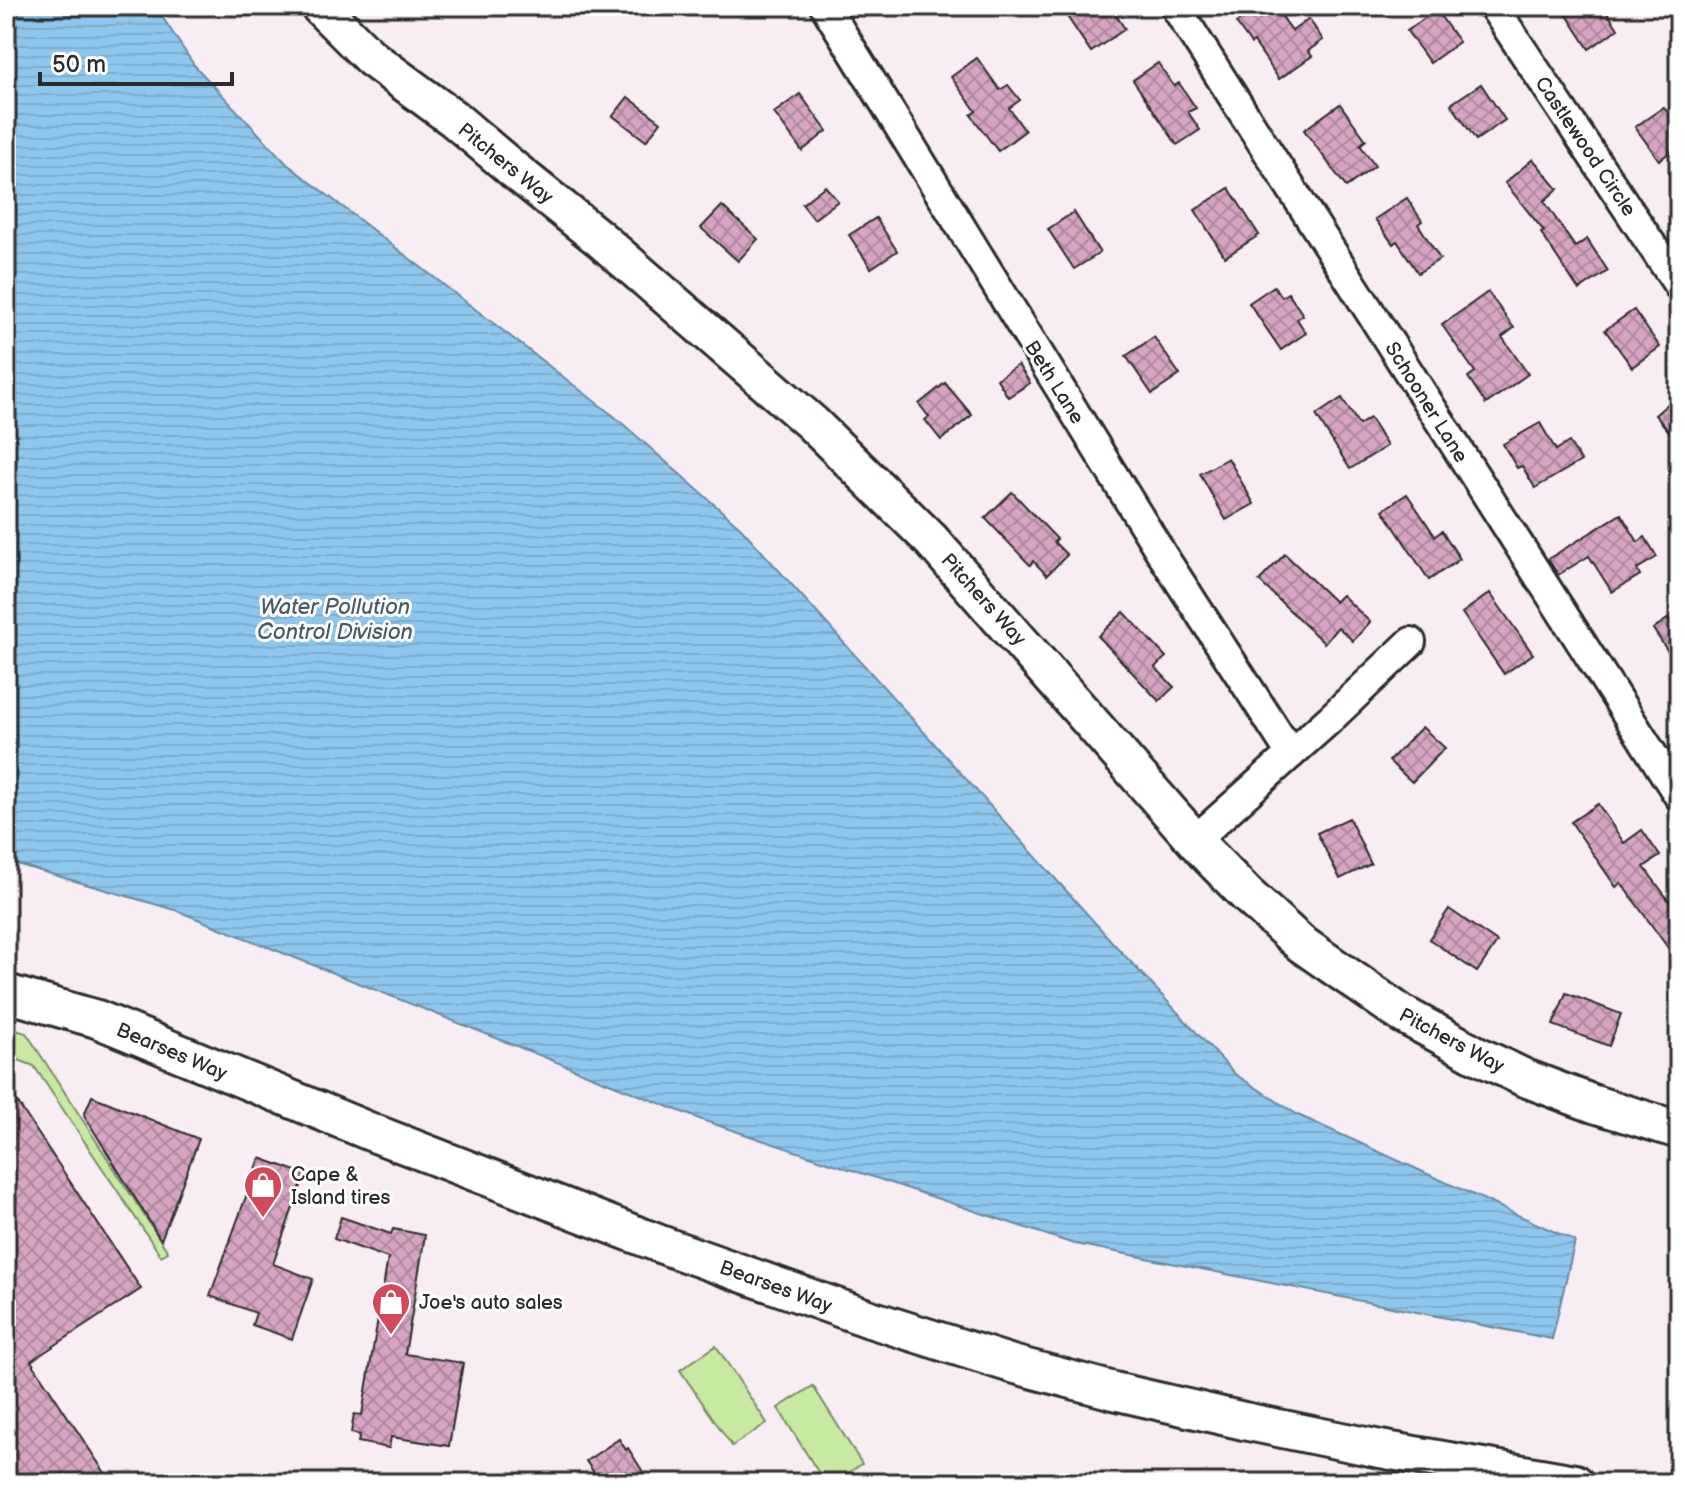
<svg xmlns="http://www.w3.org/2000/svg" width="1685" height="1489" viewBox="0 0 1685 1489" font-family="'Balsamiq Sans',sans-serif">
	<style>
		.grass { fill: #c8e9a2; stroke: #7a8a66; stroke-width: 2 }
		.water { fill: url(#water-rules); stroke: #66899f; stroke-width: 2 }
		.building { fill: url(#building-cross-hatch); stroke: #2b2b2b; stroke-width: 2 }
		.lines { fill: none; stroke-linecap: round; stroke-linejoin: round }
		.minor-casing { stroke: #2b2b2b; stroke-width: 34 }
		.major-casing { stroke: #2b2b2b; stroke-width: 42 }
		.minor { stroke: #fff; stroke-width: 28 }
		.major { stroke: #fff; stroke-width: 36 }
		.labels { text-anchor: middle; stroke-width: 6; stroke-linejoin: round; paint-order: stroke }
		.street-label { font-size: 20px; fill: #2b2b2b; stroke: #fff }
		.poi-label { font-size: 20px; fill: #2b2b2b; stroke: #fff; text-anchor: start }
		.water-label { font-size: 22px; font-style: italic; fill: #495a65; stroke: #fff }
	</style>
	<defs>
		<pattern id="water-rules" width="6" height="5" patternUnits="userSpaceOnUse" patternTransform="scale(2)"><rect width="6" height="5" fill="#8ec7ed"/><path d="M0 2.5h6" fill="none" stroke="#7babcb"/></pattern>
		<pattern id="building-cross-hatch" width="8" height="8" patternUnits="userSpaceOnUse" patternTransform="scale(2)"><rect width="8" height="8" fill="#d7a5c3"/><path d="M0 0l8 8M0 8l8-8" fill="none" stroke="#af879f"/></pattern>
	</defs>
	<rect width="100%" height="100%" fill="#f7edf3"/>
	<filter id="ink" filterUnits="userSpaceOnUse"><feTurbulence type="fractalNoise" baseFrequency=".0125" numOctaves="2"/><feDisplacementMap in="SourceGraphic" scale="16" xChannelSelector="R" yChannelSelector="G"/><feConvolveMatrix kernelMatrix="1 2 1 2 8 2 1 2 1" color-interpolation-filters="sRGB"/></filter>
	<g filter="url(#ink)">
		<g class="grass">
			<path d="M 6,1027 L 26,1033 L 29,1037 L 168,1252 L 161,1256 L 34,1066 L 6,1055 Z"/>
			<path d="M 716,1346 L 767,1423 L 732,1446 L 680,1370 Z"/>
			<path d="M 813,1386 L 862,1464 L 831,1483 L 825,1483 L 778,1408 Z"/>
		</g>
		<path class="water" d="M 6,6 L 155,6 L 194,65 L 287,164 L 615,417 L 741,528 L 1114,944 L 1235,1074 L 1298,1115 L 1575,1241 L 1552,1339 L 1071,1243 L 702,1120 L 175,910 L 6,861 Z"/>
		<g class="building">
			<path d="M 1060,6 L 1110,6 L 1125,29 L 1091,52 Z"/>
			<path d="M 1260,6 L 1275,6 L 1292,31 L 1309,19 L 1323,40 L 1308,51 L 1312,56 L 1279,79 L 1254,42 L 1251,44 L 1236,23 Z"/>
			<path d="M 1561,6 L 1603,6 L 1618,29 L 1589,49 Z"/>
			<path d="M 1436,10 L 1459,42 L 1430,63 L 1407,31 Z"/>
			<path d="M 977,58 L 1000,90 L 1008,85 L 1020,100 L 1009,108 L 1025,131 L 998,151 L 971,115 L 976,111 L 951,77 Z"/>
			<path d="M 1158,63 L 1174,86 L 1179,83 L 1196,108 L 1188,112 L 1200,130 L 1177,145 L 1133,80 Z"/>
			<path d="M 1481,84 L 1505,120 L 1476,140 L 1451,104 Z"/>
			<path d="M 800,94 L 827,131 L 802,151 L 774,113 Z"/>
			<path d="M 628,97 L 661,122 L 646,141 L 613,116 Z"/>
			<path d="M 1340,104 L 1366,140 L 1360,145 L 1375,166 L 1346,187 L 1304,130 Z"/>
			<path d="M 1664,107 L 1679,128 L 1679,146 L 1659,160 L 1635,127 Z"/>
			<path d="M 1533,159 L 1558,189 L 1544,201 L 1575,247 L 1587,239 L 1608,271 L 1579,290 L 1541,233 L 1544,231 L 1505,183 Z"/>
			<path d="M 825,186 L 838,201 L 814,219 L 802,204 Z"/>
			<path d="M 1229,188 L 1259,235 L 1225,257 L 1195,210 Z"/>
			<path d="M 1407,198 L 1422,221 L 1418,224 L 1440,259 L 1418,273 L 1397,241 L 1393,244 L 1375,219 Z"/>
			<path d="M 722,206 L 758,239 L 738,261 L 701,228 Z"/>
			<path d="M 1074,212 L 1100,253 L 1074,269 L 1048,229 Z"/>
			<path d="M 876,218 L 897,251 L 871,268 L 849,235 Z"/>
			<path d="M 1274,286 L 1282,297 L 1288,293 L 1303,315 L 1297,319 L 1306,333 L 1281,350 L 1249,303 Z"/>
			<path d="M 1488,292 L 1514,328 L 1502,337 L 1528,374 L 1486,404 L 1468,377 L 1475,372 L 1442,325 Z"/>
			<path d="M 1634,310 L 1660,347 L 1632,367 L 1605,330 Z"/>
			<path d="M 1154,337 L 1180,375 L 1152,394 L 1126,356 Z"/>
			<path d="M 1018,365 L 1030,383 L 1008,397 L 997,379 Z"/>
			<path d="M 945,383 L 972,415 L 941,440 L 925,420 L 929,417 L 919,404 Z"/>
			<path d="M 1679,394 L 1679,443 L 1655,415 Z"/>
			<path d="M 1342,398 L 1359,425 L 1370,418 L 1387,446 L 1350,469 L 1316,415 Z"/>
			<path d="M 1540,423 L 1556,450 L 1569,442 L 1581,461 L 1535,488 L 1522,466 L 1517,468 L 1503,444 Z"/>
			<path d="M 1228,458 L 1254,504 L 1226,520 L 1200,474 Z"/>
			<path d="M 1012,492 L 1057,539 L 1054,542 L 1067,555 L 1047,575 L 1033,561 L 1030,565 L 985,518 Z"/>
			<path d="M 1407,494 L 1435,536 L 1442,531 L 1460,559 L 1429,580 L 1383,510 Z"/>
			<path d="M 1621,514 L 1638,542 L 1645,537 L 1657,557 L 1637,569 L 1640,575 L 1612,592 L 1589,556 L 1558,575 L 1548,559 Z"/>
			<path d="M 1285,554 L 1335,602 L 1342,595 L 1370,622 L 1353,641 L 1338,627 L 1324,643 L 1259,581 Z"/>
			<path d="M 1490,593 L 1533,654 L 1504,674 L 1462,613 Z"/>
			<path d="M 1679,611 L 1679,668 L 1653,629 Z"/>
			<path d="M 1124,612 L 1166,657 L 1155,667 L 1174,687 L 1159,701 L 1098,636 Z"/>
			<path d="M 1422,727 L 1445,748 L 1412,782 L 1389,761 Z"/>
			<path d="M 1598,804 L 1624,843 L 1642,830 L 1660,856 L 1644,867 L 1679,914 L 1679,963 L 1621,883 L 1616,887 L 1571,822 Z"/>
			<path d="M 1349,818 L 1371,864 L 1340,879 L 1317,833 Z"/>
			<path d="M 1449,909 L 1497,942 L 1477,972 L 1429,939 Z"/>
			<path d="M 1566,993 L 1621,1014 L 1609,1046 L 1553,1025 Z"/>
			<path d="M 6,1085 L 141,1289 L 31,1361 L 105,1473 L 90,1483 L 6,1483 Z"/>
			<path d="M 92,1096 L 199,1139 L 161,1240 L 84,1115 Z"/>
			<path d="M 260,1158 L 305,1174 L 273,1264 L 313,1279 L 292,1339 L 252,1325 L 256,1313 L 210,1296 Z"/>
			<path d="M 341,1217 L 391,1234 L 393,1229 L 425,1235 L 405,1354 L 463,1363 L 449,1446 L 391,1437 L 389,1448 L 358,1442 L 360,1435 L 351,1433 L 354,1414 L 362,1415 L 388,1258 L 334,1239 Z"/>
			<path d="M 619,1439 L 626,1450 L 628,1448 L 650,1483 L 601,1483 L 586,1461 Z"/>
		</g>
		<g class="lines">
			<defs>
				<g id="minor">
					<path d="M 825,6 L 1163,556 L 1291,754"/>
					<path d="M 1175,6 L 1679,796"/>
					<path d="M 1493,6 L 1679,286"/>
					<path d="M 1195,840 L 1330,719 L 1411,642"/>
				</g>
				<g id="major">
					<path d="M 319,6 L 371,58 L 454,119 L 514,170 L 599,238 L 812,423 L 931,540 L 1204,851 L 1246,894 L 1300,943 L 1402,1014 L 1475,1054 L 1525,1078 L 1594,1104 L 1679,1130"/>
					<path d="M 6,993 L 97,1019 L 371,1132 L 668,1247 L 870,1319 L 1012,1364 L 1114,1391 L 1244,1421 L 1380,1449 L 1575,1483"/>
				</g>
			</defs>
			<use href="#minor" class="minor-casing"/>
			<use href="#major" class="major-casing"/>
			<use href="#minor" class="minor"/>
			<use href="#major" class="major"/>
		</g>
	</g>
	<defs>
		<symbol id="shop-pin" viewBox="-11 -11 22 30"><path d="M0 17L-7.5 6A9.5 9.5 0 1 1 7.5 6Z" fill="#d1495b" stroke="#fff"/><path d="M-5-2.5h2.3a2.7 3.5 0 0 1 5.4 0H5L5.5 6h-11ZM-1.5-2.5h3a1.5 2.3 0 0 0-3 0Z" fill="#fff"/></symbol>
	</defs>
	<g fill-rule="evenodd">
		<use href="#shop-pin" x="241" y="1163" width="44" height="60"/>
		<use href="#shop-pin" x="369" y="1280" width="44" height="60"/>
	</g>
	<g class="labels">
		<g class="street-label">
			<text transform="translate(1586 146) rotate(56)" y="7">Castlewood Circle</text>
			<text transform="translate(506 163) rotate(39)" y="7">Pitchers Way</text>
			<text transform="translate(1055 382) rotate(58)" y="7">Beth Lane</text>
			<text transform="translate(1427 402) rotate(58)" y="7">Schooner Lane</text>
			<text transform="translate(984 599) rotate(48)" y="7">Pitchers Way</text>
			<text transform="translate(1452 1040) rotate(28)" y="7">Pitchers Way</text>
			<text transform="translate(172 1051) rotate(23)" y="7">Bearses Way</text>
			<text transform="translate(776 1286) rotate(20)" y="7">Bearses Way</text>
		</g>
		<g class="poi-label">
			<text x="291" y="1181">Cape &amp;<tspan x="291" dy="23">Island tires</tspan></text>
			<text x="419" y="1309">Joe's auto sales</text>
		</g>
		<g class="water-label">
			<text x="335" y="614">Water Pollution<tspan x="335" dy="25">Control Division</tspan></text>
		</g>
	</g>
	<rect width="1685" height="1489" fill="none" stroke="#fff" stroke-width="32"/>
	<rect x="16" y="16" width="1653" height="1457" fill="none" stroke="#2b2b2b" stroke-width="3" filter="url(#ink)"/>
	<path d="M40 72v12h192v-12" fill="none" stroke="#2b2b2b" stroke-width="4"/>
	<text x="52" y="72" font-size="24" fill="#2b2b2b" stroke="#ffffff" stroke-width="6" paint-order="stroke">50 m</text>
</svg>
